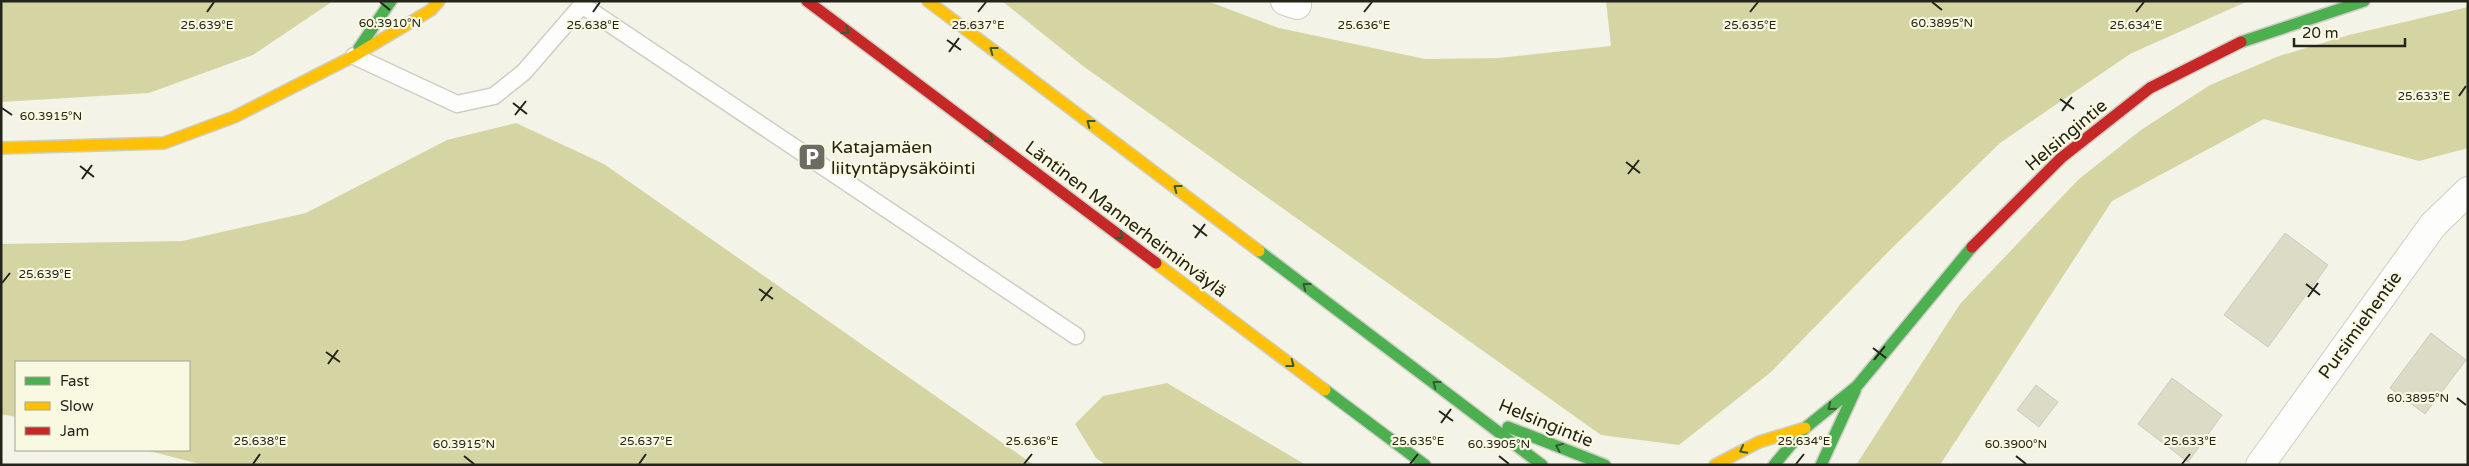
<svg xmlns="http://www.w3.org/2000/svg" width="2469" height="466" viewBox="0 0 2469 466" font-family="'Varela Round',sans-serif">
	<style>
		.forest { fill: #d5d5a4 }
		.building { fill: #dbdbc6; stroke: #cbcbc0 }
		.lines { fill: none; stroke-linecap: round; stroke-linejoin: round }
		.lane-casing { stroke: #cecec4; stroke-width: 19 }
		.street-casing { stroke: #cecec4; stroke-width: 30 }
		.fast-casing { stroke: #cecec4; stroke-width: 14 }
		.slow-casing { stroke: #cecec4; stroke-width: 14 }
		.jam-casing { stroke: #cecec4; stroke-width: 14 }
		.lane { stroke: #fdfdfb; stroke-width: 16 }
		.street { stroke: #fdfdfb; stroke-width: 28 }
		.fast { stroke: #4caf50; stroke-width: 11 }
		.slow { stroke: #ffc107; stroke-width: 11 }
		.jam { stroke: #c62828; stroke-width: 11 }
		.oneway { stroke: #345c30 }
		.ticks { fill: none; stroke: #24241b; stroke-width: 2 }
		.labels { text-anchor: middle; stroke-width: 4.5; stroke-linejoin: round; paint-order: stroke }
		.street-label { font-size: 18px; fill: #24241b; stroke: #f9f9e1 }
		.poi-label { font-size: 18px; fill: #24241b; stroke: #f9f9e1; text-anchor: start }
		.ticks-label { font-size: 12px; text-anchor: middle; fill: #24241b; stroke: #f9f9e1; stroke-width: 4.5; stroke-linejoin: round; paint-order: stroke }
	</style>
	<rect width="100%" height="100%" fill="#f3f3e7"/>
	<g class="forest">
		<path d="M 1,1 L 333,1 L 253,55 L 149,93 L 1,102 Z"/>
		<path d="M 1002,1 L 1207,1 L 1279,28 L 1425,59 L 1499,58 L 1611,46 L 1606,1 L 2248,1 L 2130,54 L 2000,143 L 1890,250 L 1771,372 L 1679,445 L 1601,435 L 1083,66 Z"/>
		<path d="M 2468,7 L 2468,148 L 2419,161 L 2264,119 L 2112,201 L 1940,465 L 1856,465 L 1960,304 L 2079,179 L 2141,130 L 2210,85 L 2279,56 L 2349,35 Z"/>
		<path d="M 516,123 L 604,164 L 1034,465 L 204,465 L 145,450 L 189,450 L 189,362 L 16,362 L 16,417 L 1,414 L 1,244 L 182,241 L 306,213 L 447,140 Z"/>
		<path d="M 1167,383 L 1306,465 L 1106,465 L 1096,458 L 1075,424 L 1103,396 Z"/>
	</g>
	<g class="building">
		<path d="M 2285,233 L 2328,265 L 2268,347 L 2224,315 Z"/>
		<path d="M 2431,333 L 2466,360 L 2425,414 L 2390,388 Z"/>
		<path d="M 2172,378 L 2222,415 L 2188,462 L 2138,424 Z"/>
		<path d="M 2036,385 L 2058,402 L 2039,427 L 2017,410 Z"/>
	</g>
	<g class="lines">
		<defs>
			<path id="lane" d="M 354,56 L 457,104 L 494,96 L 524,72 L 582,5 L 1076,336"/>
			<g id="street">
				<path d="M 1285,1 L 1297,5"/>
				<path d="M 2260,465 L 2433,225 L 2468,191"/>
			</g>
			<g id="fast">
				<path d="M 2241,42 L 2364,1"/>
				<path d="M 359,48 L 391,1"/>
				<path d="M 1259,251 L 1542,465"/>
				<path d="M 1325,390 L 1425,465"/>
				<path d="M 1508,427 L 1605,465"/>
				<path d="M 1774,465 L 1805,428 L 1857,386 L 1972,247"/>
				<path d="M 1821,465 L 1855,391"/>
			</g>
			<g id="slow">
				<path d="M 928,1 L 1259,251"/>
				<path d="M 1,148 L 164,143 L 234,117 L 354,56 L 431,10 L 439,1"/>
				<path d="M 1156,263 L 1325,390"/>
				<path d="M 1715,465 L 1759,442 L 1805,428"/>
			</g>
			<g id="jam">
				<path d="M 807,1 L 1156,263"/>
				<path d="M 1972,247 L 2061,158 L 2150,88 L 2241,42"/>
			</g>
		</defs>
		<use href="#lane" class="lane-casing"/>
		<use href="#street" class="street-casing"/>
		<use href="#fast" class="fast-casing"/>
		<use href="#slow" class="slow-casing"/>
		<use href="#jam" class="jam-casing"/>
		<use href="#lane" class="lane"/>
		<use href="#street" class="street"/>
		<use href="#fast" class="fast"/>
		<use href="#slow" class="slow"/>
		<use href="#jam" class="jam"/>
	</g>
	<defs><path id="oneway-chevron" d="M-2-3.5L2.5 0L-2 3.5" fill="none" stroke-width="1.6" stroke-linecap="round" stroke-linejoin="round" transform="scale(1.25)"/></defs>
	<g class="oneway">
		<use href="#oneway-chevron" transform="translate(846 31) rotate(37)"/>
		<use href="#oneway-chevron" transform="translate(993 50) rotate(-143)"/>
		<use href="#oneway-chevron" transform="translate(1090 123) rotate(-143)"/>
		<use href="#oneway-chevron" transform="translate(990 139) rotate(37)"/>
		<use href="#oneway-chevron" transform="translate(1177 188) rotate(-143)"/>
		<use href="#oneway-chevron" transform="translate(1120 236) rotate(37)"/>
		<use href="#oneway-chevron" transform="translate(1306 286) rotate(-143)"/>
		<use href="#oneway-chevron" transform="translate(1291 364) rotate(37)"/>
		<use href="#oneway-chevron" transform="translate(1436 384) rotate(-143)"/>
		<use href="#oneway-chevron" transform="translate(1831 407) rotate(141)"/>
		<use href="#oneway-chevron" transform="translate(1559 447) rotate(-158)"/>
		<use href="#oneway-chevron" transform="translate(1743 450) rotate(152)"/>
	</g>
	<path class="ticks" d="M 380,2 L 390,10M 1932,2 L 1942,10M 207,12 L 214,2M 593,12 L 600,2M 978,12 L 986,2M 1364,12 L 1372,2M 1750,12 L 1758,2M 2136,12 L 2144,2M 947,40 L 961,50M 949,52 L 959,38M 2459,96 L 2466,86M 2060,99 L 2074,109M 513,103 L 527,114M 2,108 L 12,115M 2062,111 L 2072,97M 515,115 L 526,101M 1626,162 L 1640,173M 80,166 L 94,177M 1628,174 L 1639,160M 82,179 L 92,165M 1193,225 L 1207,236M 1195,238 L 1205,224M 2,283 L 10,273M 2306,284 L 2320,295M 759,289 L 773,299M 2308,297 L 2318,283M 761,301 L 772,287M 1873,348 L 1886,358M 326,352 L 340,362M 1874,360 L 1885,346M 328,364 L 338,350M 2457,398 L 2466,405M 1439,411 L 1453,421M 1441,423 L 1451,409M 464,456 L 474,464M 1499,456 L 1509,464M 2016,456 L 2026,464M 253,464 L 260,454M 639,464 L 646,454M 1024,464 L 1032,454M 1410,464 L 1418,454M 1796,464 L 1804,454M 2182,464 L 2190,454"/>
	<defs>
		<symbol id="parking-square" viewBox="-11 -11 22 22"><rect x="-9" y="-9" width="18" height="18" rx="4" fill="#6c6c62" stroke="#f9f9e1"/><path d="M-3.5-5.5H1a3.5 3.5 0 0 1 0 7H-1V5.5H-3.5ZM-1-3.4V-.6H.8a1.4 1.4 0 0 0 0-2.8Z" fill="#fff"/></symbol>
	</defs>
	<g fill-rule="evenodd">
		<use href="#parking-square" x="796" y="141" width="32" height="32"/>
	</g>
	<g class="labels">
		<g class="street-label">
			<text transform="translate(2066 135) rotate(-40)" y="6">Helsingintie</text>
			<text transform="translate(1126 219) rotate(37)" y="6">Läntinen Mannerheiminväylä</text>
			<text transform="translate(2360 325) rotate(-54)" y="6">Pursimiehentie</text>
			<text transform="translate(1546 423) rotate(22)" y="6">Helsingintie</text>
		</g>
		<g class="poi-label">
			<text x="831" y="153">Katajamäen<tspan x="831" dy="21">liityntäpysäköinti</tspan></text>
		</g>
	</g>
	<g class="ticks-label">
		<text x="390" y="27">60.3910°N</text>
		<text x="1942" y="27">60.3895°N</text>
		<text x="207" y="29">25.639°E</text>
		<text x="593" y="29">25.638°E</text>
		<text x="978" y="29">25.637°E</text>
		<text x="1364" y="29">25.636°E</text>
		<text x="1750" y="29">25.635°E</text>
		<text x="2136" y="29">25.634°E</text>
		<text x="2424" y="100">25.633°E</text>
		<text x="51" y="120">60.3915°N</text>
		<text x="45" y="278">25.639°E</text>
		<text x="2418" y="402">60.3895°N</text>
		<text x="260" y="445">25.638°E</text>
		<text x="646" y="445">25.637°E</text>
		<text x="1032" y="445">25.636°E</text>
		<text x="1418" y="445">25.635°E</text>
		<text x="1804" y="445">25.634°E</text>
		<text x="2190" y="445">25.633°E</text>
		<text x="464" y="448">60.3915°N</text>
		<text x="1499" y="448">60.3905°N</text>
		<text x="2016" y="448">60.3900°N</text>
	</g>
	<rect width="2469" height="466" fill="none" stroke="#24241b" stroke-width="5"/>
	<rect x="15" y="361" width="175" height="90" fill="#f9f9e1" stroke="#a4a492"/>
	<rect x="25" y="377" width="25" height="8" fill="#4caf50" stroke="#a4a492"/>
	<text x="60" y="386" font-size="15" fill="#24241b">Fast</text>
	<rect x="25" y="402" width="25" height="8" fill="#ffc107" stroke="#a4a492"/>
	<text x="60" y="411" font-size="15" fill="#24241b">Slow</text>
	<rect x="25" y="427" width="25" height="8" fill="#c62828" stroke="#a4a492"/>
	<text x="60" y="436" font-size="15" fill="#24241b">Jam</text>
	<path d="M2294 38v8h111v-8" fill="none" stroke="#24241b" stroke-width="2.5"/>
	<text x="2302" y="38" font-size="15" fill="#24241b" stroke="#f9f9e1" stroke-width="4" paint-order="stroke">20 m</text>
</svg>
